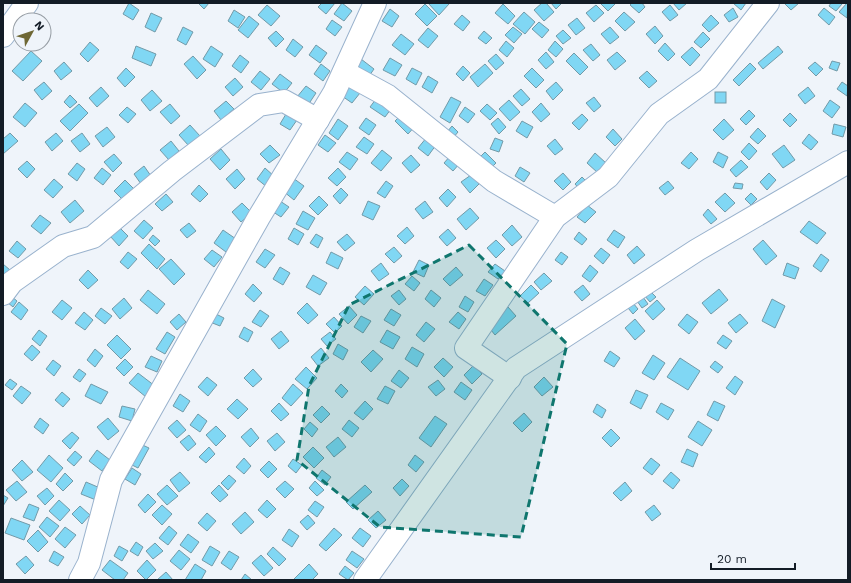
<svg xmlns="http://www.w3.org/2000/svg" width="851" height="583" viewBox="0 0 851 583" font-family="'Work Sans',sans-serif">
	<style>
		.building { fill: #80d7f4; stroke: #729aa8 }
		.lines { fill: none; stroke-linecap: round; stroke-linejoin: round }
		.minor-casing { stroke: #99b2cd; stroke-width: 24 }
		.minor { stroke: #fff; stroke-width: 22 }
		.marked { fill: #0f766e; fill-opacity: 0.2; stroke: #0f766e; stroke-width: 3; stroke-dasharray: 8 5; stroke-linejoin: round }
	</style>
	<rect width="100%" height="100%" fill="#eff4fa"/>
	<g class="building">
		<path d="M 129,3 L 139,10 L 133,20 L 123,14 Z"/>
		<path d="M 198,3 L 209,3 L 204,9 Z"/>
		<path d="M 322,3 L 335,3 L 326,14 L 318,7 Z"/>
		<path d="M 342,3 L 352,11 L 344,21 L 334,14 Z"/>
		<path d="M 428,3 L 447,3 L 449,4 L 439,15 Z"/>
		<path d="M 542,3 L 546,3 L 554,12 L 544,21 L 534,10 Z"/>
		<path d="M 551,3 L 562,3 L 556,9 Z"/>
		<path d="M 600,3 L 616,3 L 608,11 Z"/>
		<path d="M 632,3 L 642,3 L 645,7 L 639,13 L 630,5 Z"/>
		<path d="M 673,3 L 687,3 L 679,10 Z"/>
		<path d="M 733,3 L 746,3 L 741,10 Z"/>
		<path d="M 784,3 L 799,3 L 791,10 Z"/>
		<path d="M 831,3 L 841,3 L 842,4 L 836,11 L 829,6 Z"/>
		<path d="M 847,3 L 848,4 L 847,18 L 839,12 Z"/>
		<path d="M 425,4 L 437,16 L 427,26 L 415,14 Z"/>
		<path d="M 503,4 L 515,16 L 508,24 L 495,13 Z"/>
		<path d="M 267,5 L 280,16 L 271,26 L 258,15 Z"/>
		<path d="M 596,5 L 604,13 L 594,22 L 586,13 Z"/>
		<path d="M 670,5 L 678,15 L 670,21 L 662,12 Z"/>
		<path d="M 733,8 L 738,17 L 729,22 L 724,15 Z"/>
		<path d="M 824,8 L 835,17 L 829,25 L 818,15 Z"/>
		<path d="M 390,9 L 399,16 L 392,27 L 382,21 Z"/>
		<path d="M 234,10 L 245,17 L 238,28 L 228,21 Z"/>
		<path d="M 524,12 L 535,22 L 525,34 L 513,24 Z"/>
		<path d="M 624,12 L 635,22 L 625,31 L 615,21 Z"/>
		<path d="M 151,13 L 162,18 L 155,32 L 145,27 Z"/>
		<path d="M 462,15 L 470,22 L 463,31 L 454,24 Z"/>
		<path d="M 711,15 L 719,23 L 709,32 L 702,25 Z"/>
		<path d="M 249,16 L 259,24 L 248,38 L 238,30 Z"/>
		<path d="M 577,18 L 585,28 L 576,35 L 568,25 Z"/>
		<path d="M 332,20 L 342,27 L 335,36 L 326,29 Z"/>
		<path d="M 539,22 L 549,30 L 542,38 L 532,29 Z"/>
		<path d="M 655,26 L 663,36 L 655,44 L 646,34 Z"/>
		<path d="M 183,27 L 193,32 L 186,45 L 177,40 Z"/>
		<path d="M 513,27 L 522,34 L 514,43 L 505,35 Z"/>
		<path d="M 610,27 L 619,37 L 610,44 L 601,34 Z"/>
		<path d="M 428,28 L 438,36 L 428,48 L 418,40 Z"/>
		<path d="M 563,30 L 571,38 L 563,44 L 556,36 Z"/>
		<path d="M 276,31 L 284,39 L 276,47 L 268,38 Z"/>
		<path d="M 484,31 L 492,38 L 486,44 L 478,38 Z"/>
		<path d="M 703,32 L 710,39 L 701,48 L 694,42 Z"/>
		<path d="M 401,34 L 414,44 L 405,55 L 392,45 Z"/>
		<path d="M 293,39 L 303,47 L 295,57 L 286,50 Z"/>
		<path d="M 506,41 L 514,48 L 507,57 L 499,50 Z"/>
		<path d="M 555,41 L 563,49 L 556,57 L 548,50 Z"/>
		<path d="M 90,42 L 99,50 L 88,62 L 80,54 Z"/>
		<path d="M 665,43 L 675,54 L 668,61 L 658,51 Z"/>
		<path d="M 591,44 L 600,55 L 593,61 L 583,50 Z"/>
		<path d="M 316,45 L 327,53 L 320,63 L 309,55 Z"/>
		<path d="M 136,46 L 156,54 L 151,66 L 132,58 Z"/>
		<path d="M 211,46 L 223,54 L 215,67 L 203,59 Z"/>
		<path d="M 778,46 L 783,52 L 763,69 L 758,63 Z"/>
		<path d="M 692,47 L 700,55 L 690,66 L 681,57 Z"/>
		<path d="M 31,51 L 42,61 L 23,81 L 12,71 Z"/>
		<path d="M 546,52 L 554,62 L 546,69 L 538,60 Z"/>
		<path d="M 617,52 L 626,61 L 615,70 L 607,60 Z"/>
		<path d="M 574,53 L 588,67 L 580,75 L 566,61 Z"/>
		<path d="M 496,54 L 504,63 L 496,70 L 488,61 Z"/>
		<path d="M 240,55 L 249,62 L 241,73 L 232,66 Z"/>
		<path d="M 193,56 L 206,70 L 197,79 L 184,64 Z"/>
		<path d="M 390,58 L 402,65 L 395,76 L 383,70 Z"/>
		<path d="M 361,59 L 374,69 L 367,79 L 354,69 Z"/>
		<path d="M 832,61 L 840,63 L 837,71 L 829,68 Z"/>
		<path d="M 64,62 L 72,71 L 61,80 L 54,71 Z"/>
		<path d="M 815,62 L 823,69 L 816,76 L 808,68 Z"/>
		<path d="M 750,63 L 756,69 L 739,86 L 733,80 Z"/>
		<path d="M 321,64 L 330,71 L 323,81 L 314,74 Z"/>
		<path d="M 485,64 L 493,73 L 478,87 L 470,77 Z"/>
		<path d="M 463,66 L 470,73 L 463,81 L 456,74 Z"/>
		<path d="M 126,68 L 135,77 L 125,87 L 117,78 Z"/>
		<path d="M 412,68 L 422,73 L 416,85 L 406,79 Z"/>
		<path d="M 532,68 L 544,80 L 536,88 L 524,76 Z"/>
		<path d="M 260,71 L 270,79 L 261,90 L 251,82 Z"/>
		<path d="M 647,71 L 657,81 L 649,88 L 639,78 Z"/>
		<path d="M 280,74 L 292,83 L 284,93 L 272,84 Z"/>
		<path d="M 428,76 L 438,82 L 432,93 L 422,87 Z"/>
		<path d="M 235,78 L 243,87 L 233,96 L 225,87 Z"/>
		<path d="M 44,82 L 52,91 L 42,100 L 34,90 Z"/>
		<path d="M 556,82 L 563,90 L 553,100 L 546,91 Z"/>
		<path d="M 842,82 L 848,86 L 847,96 L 837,89 Z"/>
		<path d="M 350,85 L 360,93 L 352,103 L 342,96 Z"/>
		<path d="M 306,86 L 316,93 L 308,105 L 297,97 Z"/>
		<path d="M 101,87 L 109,96 L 97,107 L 89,98 Z"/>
		<path d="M 808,87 L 815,96 L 805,104 L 798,95 Z"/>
		<path d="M 521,89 L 530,99 L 522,106 L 513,96 Z"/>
		<path d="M 152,90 L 162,101 L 150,111 L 141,100 Z"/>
		<rect x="715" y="92" width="11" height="11"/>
		<path d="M 70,95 L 77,102 L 70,108 L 64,102 Z"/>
		<path d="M 379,95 L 394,105 L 385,117 L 370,107 Z"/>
		<path d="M 451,97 L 461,102 L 450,123 L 440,117 Z"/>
		<path d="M 594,97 L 601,106 L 594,112 L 586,103 Z"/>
		<path d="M 509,100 L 520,112 L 510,121 L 499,109 Z"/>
		<path d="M 830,100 L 840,107 L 832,118 L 823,111 Z"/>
		<path d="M 226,101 L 234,109 L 221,120 L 214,111 Z"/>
		<path d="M 25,103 L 37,113 L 25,127 L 13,117 Z"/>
		<path d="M 541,103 L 550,114 L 541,122 L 532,112 Z"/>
		<path d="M 79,104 L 88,113 L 70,131 L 60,121 Z"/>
		<path d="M 170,104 L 180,116 L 171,124 L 160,112 Z"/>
		<path d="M 487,104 L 497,113 L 490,120 L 480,111 Z"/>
		<path d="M 127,107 L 136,114 L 128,123 L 119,115 Z"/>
		<path d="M 465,107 L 475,114 L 468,123 L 459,116 Z"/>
		<path d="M 749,110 L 755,116 L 746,125 L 740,119 Z"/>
		<path d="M 404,112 L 417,124 L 408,134 L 395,121 Z"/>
		<path d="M 790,113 L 797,120 L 790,127 L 783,120 Z"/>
		<path d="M 286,114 L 297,120 L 290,130 L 280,124 Z"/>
		<path d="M 582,114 L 588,120 L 579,130 L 572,123 Z"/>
		<path d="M 366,118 L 376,125 L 369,135 L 359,128 Z"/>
		<path d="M 498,118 L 506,127 L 499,134 L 491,124 Z"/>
		<path d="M 338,119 L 348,126 L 338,140 L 329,133 Z"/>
		<path d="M 724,119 L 734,130 L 723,140 L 713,130 Z"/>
		<path d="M 522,121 L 533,127 L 527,138 L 516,131 Z"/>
		<path d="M 834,124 L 846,127 L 843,137 L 832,134 Z"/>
		<path d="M 190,125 L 200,136 L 189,146 L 179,135 Z"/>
		<path d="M 452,126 L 458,132 L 453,138 L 447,132 Z"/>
		<path d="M 107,127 L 115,137 L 103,147 L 95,136 Z"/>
		<path d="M 758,128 L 766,136 L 758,144 L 750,137 Z"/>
		<path d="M 613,129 L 622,139 L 615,146 L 606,137 Z"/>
		<path d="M 10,133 L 18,141 L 3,154 L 3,139 Z"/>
		<path d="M 56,133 L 63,141 L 52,151 L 45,142 Z"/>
		<path d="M 82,133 L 90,144 L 80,152 L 71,141 Z"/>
		<path d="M 809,134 L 818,142 L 811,150 L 802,143 Z"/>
		<path d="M 325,135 L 336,143 L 328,152 L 318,145 Z"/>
		<path d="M 364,137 L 374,144 L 367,154 L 356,147 Z"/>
		<path d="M 427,137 L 436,145 L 428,156 L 418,148 Z"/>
		<path d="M 495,138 L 503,141 L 499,152 L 490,149 Z"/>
		<path d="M 555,139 L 563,149 L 555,155 L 547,146 Z"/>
		<path d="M 171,141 L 179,151 L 169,160 L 160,150 Z"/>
		<path d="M 749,143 L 757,151 L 749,160 L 741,152 Z"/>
		<path d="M 270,145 L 280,155 L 269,163 L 260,154 Z"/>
		<path d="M 784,145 L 795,160 L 783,168 L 772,154 Z"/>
		<path d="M 221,149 L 230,160 L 220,170 L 210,159 Z"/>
		<path d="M 382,150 L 392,158 L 381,171 L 371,163 Z"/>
		<path d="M 347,152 L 358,159 L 350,170 L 339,162 Z"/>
		<path d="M 485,152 L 496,163 L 488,171 L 477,160 Z"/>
		<path d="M 691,152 L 698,159 L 689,169 L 681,163 Z"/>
		<path d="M 718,152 L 728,157 L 723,168 L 713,162 Z"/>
		<path d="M 595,153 L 606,163 L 598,173 L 587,163 Z"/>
		<path d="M 114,154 L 122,163 L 113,172 L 104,162 Z"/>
		<path d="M 411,155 L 420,165 L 411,173 L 402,163 Z"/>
		<path d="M 451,155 L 460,163 L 453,171 L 444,163 Z"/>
		<path d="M 741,160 L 748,167 L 736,177 L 730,170 Z"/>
		<path d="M 27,161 L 35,169 L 27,178 L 18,169 Z"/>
		<path d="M 77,163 L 85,169 L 77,181 L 68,174 Z"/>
		<path d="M 144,166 L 151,176 L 141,184 L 134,174 Z"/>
		<path d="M 520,167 L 530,173 L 524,182 L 515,176 Z"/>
		<path d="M 102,168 L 111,175 L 103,185 L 94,178 Z"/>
		<path d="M 265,168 L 275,177 L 267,187 L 257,179 Z"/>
		<path d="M 338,168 L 346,177 L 337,186 L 328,178 Z"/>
		<path d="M 237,169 L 245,179 L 235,189 L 226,179 Z"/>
		<path d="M 563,173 L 571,182 L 563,190 L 554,181 Z"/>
		<path d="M 769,173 L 776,180 L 767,190 L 760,182 Z"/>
		<path d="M 471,175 L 479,184 L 470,193 L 461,182 Z"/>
		<path d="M 582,177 L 589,184 L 582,192 L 575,184 Z"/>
		<path d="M 293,178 L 304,186 L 294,200 L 283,191 Z"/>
		<path d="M 54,179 L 63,187 L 53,198 L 44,190 Z"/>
		<path d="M 125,180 L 134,189 L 123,200 L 114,191 Z"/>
		<path d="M 386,181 L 393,186 L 385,198 L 377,193 Z"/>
		<path d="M 668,181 L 674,188 L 665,195 L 659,188 Z"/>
		<path d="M 735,183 L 743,184 L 742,189 L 733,188 Z"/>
		<path d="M 199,185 L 208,194 L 200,202 L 191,194 Z"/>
		<path d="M 341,188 L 348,195 L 340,204 L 333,196 Z"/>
		<path d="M 448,189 L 456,197 L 447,207 L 439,198 Z"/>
		<path d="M 725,193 L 735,203 L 725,212 L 715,202 Z"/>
		<path d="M 751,193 L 757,199 L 751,205 L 745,199 Z"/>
		<path d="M 166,194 L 173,202 L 162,211 L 155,204 Z"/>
		<path d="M 319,196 L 328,205 L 318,215 L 309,206 Z"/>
		<path d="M 277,199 L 289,207 L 281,217 L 270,210 Z"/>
		<path d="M 75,200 L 84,211 L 70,223 L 61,212 Z"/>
		<path d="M 368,201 L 380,206 L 373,220 L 362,215 Z"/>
		<path d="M 425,201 L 433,212 L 423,219 L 415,209 Z"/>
		<path d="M 242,203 L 252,213 L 241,222 L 232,212 Z"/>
		<path d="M 587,205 L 596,212 L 585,223 L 577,217 Z"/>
		<path d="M 470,208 L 479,218 L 466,230 L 457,219 Z"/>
		<path d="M 708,209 L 717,219 L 711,224 L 703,215 Z"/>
		<path d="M 303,211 L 315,218 L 308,230 L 296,224 Z"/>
		<path d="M 40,215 L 51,223 L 41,234 L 31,226 Z"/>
		<path d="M 144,220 L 153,228 L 143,239 L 134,231 Z"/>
		<path d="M 809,221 L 826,233 L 817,244 L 800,232 Z"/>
		<path d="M 189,223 L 196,231 L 187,238 L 180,230 Z"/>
		<path d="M 512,225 L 522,237 L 512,246 L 502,235 Z"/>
		<path d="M 119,227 L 128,236 L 119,246 L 110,236 Z"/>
		<path d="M 407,227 L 414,236 L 405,244 L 397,236 Z"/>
		<path d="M 294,228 L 304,234 L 298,245 L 288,239 Z"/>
		<path d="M 448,229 L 456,238 L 447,246 L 439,237 Z"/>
		<path d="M 223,230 L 236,239 L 226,252 L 214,243 Z"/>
		<path d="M 614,230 L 625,237 L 618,248 L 607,240 Z"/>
		<path d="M 579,232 L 587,239 L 582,245 L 574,239 Z"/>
		<path d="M 316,234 L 323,238 L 318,248 L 310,243 Z"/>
		<path d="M 347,234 L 355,243 L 345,251 L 337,242 Z"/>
		<path d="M 153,235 L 160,241 L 155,246 L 149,240 Z"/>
		<path d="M 496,240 L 505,249 L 496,258 L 487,248 Z"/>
		<path d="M 763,240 L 777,256 L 766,265 L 753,249 Z"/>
		<path d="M 17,241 L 26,249 L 18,258 L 9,251 Z"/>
		<path d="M 149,244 L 165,259 L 157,269 L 141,253 Z"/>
		<path d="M 637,246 L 645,255 L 634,264 L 627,255 Z"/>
		<path d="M 394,247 L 402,256 L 394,263 L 385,254 Z"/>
		<path d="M 601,248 L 610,255 L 603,264 L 594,256 Z"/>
		<path d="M 265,249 L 275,255 L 265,268 L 256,262 Z"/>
		<path d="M 212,250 L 222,257 L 214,267 L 204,259 Z"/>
		<path d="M 128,252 L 137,259 L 128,269 L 120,262 Z"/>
		<path d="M 331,252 L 343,258 L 338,269 L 326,263 Z"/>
		<path d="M 561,252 L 568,257 L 562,265 L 555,260 Z"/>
		<path d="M 821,254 L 829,260 L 821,272 L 813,266 Z"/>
		<path d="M 171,259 L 185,274 L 174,285 L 159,269 Z"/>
		<path d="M 419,260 L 429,265 L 424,277 L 413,272 Z"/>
		<path d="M 381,263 L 389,274 L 379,281 L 371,271 Z"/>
		<path d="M 787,263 L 799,268 L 795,279 L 783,275 Z"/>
		<path d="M 3,264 L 10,270 L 3,279 Z"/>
		<path d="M 495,264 L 505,271 L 498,279 L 488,272 Z"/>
		<path d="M 590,265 L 598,272 L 590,282 L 582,276 Z"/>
		<path d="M 280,267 L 290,273 L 283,285 L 273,279 Z"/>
		<path d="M 456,267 L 463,275 L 450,286 L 443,279 Z"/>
		<path d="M 88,270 L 98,280 L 88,289 L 79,280 Z"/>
		<path d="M 544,273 L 552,281 L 541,290 L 534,282 Z"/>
		<path d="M 313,275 L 327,283 L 320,295 L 306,287 Z"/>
		<path d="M 412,276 L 420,283 L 414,291 L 405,284 Z"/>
		<path d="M 484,279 L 493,285 L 485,296 L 476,291 Z"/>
		<path d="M 253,284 L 262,293 L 254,302 L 245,294 Z"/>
		<path d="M 531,285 L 539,293 L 528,303 L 520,296 Z"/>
		<path d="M 583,285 L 590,294 L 582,301 L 574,292 Z"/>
		<path d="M 365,286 L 374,294 L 364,305 L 355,297 Z"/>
		<path d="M 719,289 L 728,300 L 711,314 L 702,303 Z"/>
		<path d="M 148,290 L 165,304 L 157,314 L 140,300 Z"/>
		<path d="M 399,290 L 406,299 L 399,305 L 391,296 Z"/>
		<path d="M 431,290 L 441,298 L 434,307 L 425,299 Z"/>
		<path d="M 650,291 L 656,297 L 650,302 L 644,295 Z"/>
		<path d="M 11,296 L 17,301 L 13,307 L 7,302 Z"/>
		<path d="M 465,296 L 474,302 L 468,312 L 459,307 Z"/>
		<path d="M 643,297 L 648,304 L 642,308 L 637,301 Z"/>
		<path d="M 124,298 L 132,308 L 120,319 L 112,309 Z"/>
		<path d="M 772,299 L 785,306 L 775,328 L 762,321 Z"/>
		<path d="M 62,300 L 72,308 L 62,320 L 52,312 Z"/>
		<path d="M 657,300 L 665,309 L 653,320 L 645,311 Z"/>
		<path d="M 19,302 L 28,310 L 21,320 L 11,312 Z"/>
		<path d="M 307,303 L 318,315 L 308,324 L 297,313 Z"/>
		<path d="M 633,303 L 638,309 L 633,314 L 628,308 Z"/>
		<path d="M 349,306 L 357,315 L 348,324 L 339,314 Z"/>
		<path d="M 508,307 L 516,316 L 495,335 L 487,325 Z"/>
		<path d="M 101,308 L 112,316 L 105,324 L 95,316 Z"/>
		<path d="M 391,309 L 401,315 L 394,326 L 384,320 Z"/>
		<path d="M 260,310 L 269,316 L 261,327 L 252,322 Z"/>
		<path d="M 84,312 L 93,320 L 85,330 L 75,323 Z"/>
		<path d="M 458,312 L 466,319 L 459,329 L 449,322 Z"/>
		<path d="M 214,313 L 224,318 L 220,326 L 210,322 Z"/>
		<path d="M 179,314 L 186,322 L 177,330 L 170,322 Z"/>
		<path d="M 687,314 L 698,322 L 689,334 L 678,325 Z"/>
		<path d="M 740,314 L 748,323 L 736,333 L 728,323 Z"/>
		<path d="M 361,316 L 371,321 L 363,333 L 354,327 Z"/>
		<path d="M 334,317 L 342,326 L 335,333 L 326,324 Z"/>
		<path d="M 635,319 L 645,331 L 635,340 L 625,328 Z"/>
		<path d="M 426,322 L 435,329 L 424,342 L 416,335 Z"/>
		<path d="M 244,327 L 253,332 L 248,342 L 239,337 Z"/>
		<path d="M 39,330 L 47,336 L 40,346 L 32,339 Z"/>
		<path d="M 387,330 L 400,337 L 393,349 L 380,342 Z"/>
		<path d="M 281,331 L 289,341 L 279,349 L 271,339 Z"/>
		<path d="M 167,332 L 175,337 L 165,354 L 156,349 Z"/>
		<path d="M 330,332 L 336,339 L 327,346 L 321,339 Z"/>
		<path d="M 117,335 L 131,349 L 121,359 L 107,345 Z"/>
		<path d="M 723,335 L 732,341 L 726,349 L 717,343 Z"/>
		<path d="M 338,344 L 348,350 L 343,360 L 333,354 Z"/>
		<path d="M 32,345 L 40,352 L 32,361 L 24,354 Z"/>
		<path d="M 412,347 L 424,354 L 417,367 L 405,359 Z"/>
		<path d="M 321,348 L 329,358 L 318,366 L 311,357 Z"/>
		<path d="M 95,349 L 103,356 L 95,367 L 87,360 Z"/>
		<path d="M 373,350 L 383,359 L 371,372 L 361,362 Z"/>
		<path d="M 610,351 L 620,358 L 614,367 L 604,361 Z"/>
		<path d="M 653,355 L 665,363 L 654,380 L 642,373 Z"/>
		<path d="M 151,356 L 162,361 L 157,372 L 145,367 Z"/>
		<path d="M 443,358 L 453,367 L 444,377 L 434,367 Z"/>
		<path d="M 680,358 L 700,371 L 688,390 L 667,377 Z"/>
		<path d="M 125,359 L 133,367 L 124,376 L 116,368 Z"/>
		<path d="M 53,360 L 61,366 L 54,376 L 46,369 Z"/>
		<path d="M 715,361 L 723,367 L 718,373 L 710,367 Z"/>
		<path d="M 474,365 L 482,374 L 472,384 L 464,375 Z"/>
		<path d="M 306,367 L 317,378 L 307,389 L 295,379 Z"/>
		<path d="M 79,369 L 86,374 L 80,382 L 73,377 Z"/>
		<path d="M 253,369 L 262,379 L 253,387 L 244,378 Z"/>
		<path d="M 399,370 L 409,378 L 401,388 L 391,381 Z"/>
		<path d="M 138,373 L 155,386 L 146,397 L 129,383 Z"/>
		<path d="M 735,376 L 743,382 L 735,395 L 726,388 Z"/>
		<path d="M 207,377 L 217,385 L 208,396 L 198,387 Z"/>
		<path d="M 544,377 L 553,387 L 542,396 L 534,387 Z"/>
		<path d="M 10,379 L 17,384 L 12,390 L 5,385 Z"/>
		<path d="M 438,380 L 445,389 L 436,396 L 428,387 Z"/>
		<path d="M 461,382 L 472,390 L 465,400 L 454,392 Z"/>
		<path d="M 91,384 L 108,392 L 101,404 L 85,396 Z"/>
		<path d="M 293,384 L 303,393 L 291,406 L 282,398 Z"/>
		<path d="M 341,384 L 348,391 L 342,398 L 335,391 Z"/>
		<path d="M 21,386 L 31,393 L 22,404 L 13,396 Z"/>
		<path d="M 385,386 L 395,391 L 388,404 L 377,399 Z"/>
		<path d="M 636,390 L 648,395 L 641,409 L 630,403 Z"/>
		<path d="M 62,392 L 70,399 L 63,407 L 55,400 Z"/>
		<path d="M 180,394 L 190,401 L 183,412 L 173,406 Z"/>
		<path d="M 237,399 L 248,409 L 238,419 L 227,409 Z"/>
		<path d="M 365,401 L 373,409 L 363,420 L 354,413 Z"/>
		<path d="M 714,401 L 725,406 L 718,421 L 707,415 Z"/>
		<path d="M 279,403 L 289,414 L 281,421 L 271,411 Z"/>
		<path d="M 661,403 L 674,410 L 668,420 L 656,412 Z"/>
		<path d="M 597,404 L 606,410 L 602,418 L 593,412 Z"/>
		<path d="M 122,406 L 135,409 L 132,421 L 119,417 Z"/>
		<path d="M 322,406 L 330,414 L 321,423 L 313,415 Z"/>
		<path d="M 524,413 L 532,422 L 522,432 L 513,423 Z"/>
		<path d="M 198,414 L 207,421 L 200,432 L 190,425 Z"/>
		<path d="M 435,416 L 447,424 L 431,447 L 419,438 Z"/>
		<path d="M 40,418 L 49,425 L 43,434 L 34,427 Z"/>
		<path d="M 108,418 L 119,431 L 108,440 L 97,427 Z"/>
		<path d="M 177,420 L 186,430 L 177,438 L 168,428 Z"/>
		<path d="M 349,420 L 359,428 L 352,437 L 342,429 Z"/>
		<path d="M 698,421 L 712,430 L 702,446 L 688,437 Z"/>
		<path d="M 310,422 L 318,429 L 312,437 L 304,429 Z"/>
		<path d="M 216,426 L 226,436 L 216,446 L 206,435 Z"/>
		<path d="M 251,428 L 259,438 L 250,447 L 241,437 Z"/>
		<path d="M 611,429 L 620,438 L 611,447 L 602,438 Z"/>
		<path d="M 72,432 L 79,438 L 70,449 L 62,441 Z"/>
		<path d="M 277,433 L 285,442 L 275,451 L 267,441 Z"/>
		<path d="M 189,435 L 196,444 L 188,451 L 180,442 Z"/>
		<path d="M 338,437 L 346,447 L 334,457 L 326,447 Z"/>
		<path d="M 136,442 L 149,448 L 138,468 L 126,462 Z"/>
		<path d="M 209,447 L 215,454 L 206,463 L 199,457 Z"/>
		<path d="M 313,447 L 324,458 L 314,468 L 303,457 Z"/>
		<path d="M 687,449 L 698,454 L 693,467 L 681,462 Z"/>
		<path d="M 97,450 L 110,460 L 102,471 L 89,461 Z"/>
		<path d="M 75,451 L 82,457 L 74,466 L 67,460 Z"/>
		<path d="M 49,455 L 63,468 L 51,482 L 37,470 Z"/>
		<path d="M 415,455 L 424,462 L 416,472 L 408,465 Z"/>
		<path d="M 244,458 L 251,466 L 244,474 L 236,467 Z"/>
		<path d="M 651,458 L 660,465 L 652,475 L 643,468 Z"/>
		<path d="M 293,459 L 302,465 L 296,473 L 288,466 Z"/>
		<path d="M 22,460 L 33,472 L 22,481 L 12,470 Z"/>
		<path d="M 269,461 L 277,469 L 268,478 L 260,470 Z"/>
		<path d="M 132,468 L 141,474 L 135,485 L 125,479 Z"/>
		<path d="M 322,470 L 331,477 L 325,485 L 316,478 Z"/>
		<path d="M 180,472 L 190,483 L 179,492 L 170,480 Z"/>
		<path d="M 671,472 L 680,480 L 673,489 L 663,481 Z"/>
		<path d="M 65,473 L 73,481 L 63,491 L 56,484 Z"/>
		<path d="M 229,475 L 236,481 L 228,490 L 221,483 Z"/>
		<path d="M 402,479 L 409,486 L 400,496 L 393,488 Z"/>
		<path d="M 17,481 L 27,492 L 16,501 L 6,490 Z"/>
		<path d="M 285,481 L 294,489 L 285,498 L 276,489 Z"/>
		<path d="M 315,481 L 324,490 L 317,496 L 309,488 Z"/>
		<path d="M 86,482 L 100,488 L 96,500 L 81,494 Z"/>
		<path d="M 625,482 L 632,491 L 621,501 L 613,493 Z"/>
		<path d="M 167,485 L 178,496 L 167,505 L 157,494 Z"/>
		<path d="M 219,485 L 228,495 L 220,502 L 211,493 Z"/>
		<path d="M 365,485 L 372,492 L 353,509 L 346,502 Z"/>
		<path d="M 47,488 L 54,496 L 45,505 L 37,496 Z"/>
		<path d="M 148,494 L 156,502 L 145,513 L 138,505 Z"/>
		<path d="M 3,495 L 8,498 L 3,506 Z"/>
		<path d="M 59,500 L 70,510 L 60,521 L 49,511 Z"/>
		<path d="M 267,500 L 276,509 L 267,518 L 258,510 Z"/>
		<path d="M 315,501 L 324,507 L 317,517 L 308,510 Z"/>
		<path d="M 29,504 L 39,508 L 34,521 L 23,517 Z"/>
		<path d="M 162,505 L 172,514 L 162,525 L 152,515 Z"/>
		<path d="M 654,505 L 661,514 L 652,521 L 645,512 Z"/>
		<path d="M 80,506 L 90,515 L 82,524 L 72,514 Z"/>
		<path d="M 378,511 L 386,520 L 376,528 L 368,520 Z"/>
		<path d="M 245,512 L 254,522 L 241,534 L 232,524 Z"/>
		<path d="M 207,513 L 216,521 L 207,531 L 198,523 Z"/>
		<path d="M 308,515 L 315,523 L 307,530 L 300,522 Z"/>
		<path d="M 47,517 L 59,526 L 50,537 L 39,527 Z"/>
		<path d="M 11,518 L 30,525 L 24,540 L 5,533 Z"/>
		<path d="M 169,526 L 177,533 L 168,545 L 159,538 Z"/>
		<path d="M 65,527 L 76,535 L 65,548 L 55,539 Z"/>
		<path d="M 334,528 L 342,535 L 326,551 L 319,545 Z"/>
		<path d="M 360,528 L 371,536 L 363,547 L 352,538 Z"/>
		<path d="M 289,529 L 299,536 L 292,547 L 282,540 Z"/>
		<path d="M 38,530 L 48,542 L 38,552 L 27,541 Z"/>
		<path d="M 188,534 L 199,542 L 191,553 L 180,545 Z"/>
		<path d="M 136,542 L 143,547 L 138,556 L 130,551 Z"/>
		<path d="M 155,543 L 163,551 L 153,559 L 146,551 Z"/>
		<path d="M 119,546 L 128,551 L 122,561 L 114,556 Z"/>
		<path d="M 210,546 L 220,552 L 212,566 L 202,560 Z"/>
		<path d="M 273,547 L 286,559 L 279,566 L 267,554 Z"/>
		<path d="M 179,550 L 190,559 L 181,570 L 170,561 Z"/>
		<path d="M 54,551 L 64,557 L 58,566 L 49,561 Z"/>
		<path d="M 229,551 L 239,557 L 231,570 L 221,563 Z"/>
		<path d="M 352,551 L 364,559 L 357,568 L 346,560 Z"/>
		<path d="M 261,555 L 273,568 L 264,576 L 252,563 Z"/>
		<path d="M 26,556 L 34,565 L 25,574 L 16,564 Z"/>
		<path d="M 110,560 L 128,573 L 123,580 L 115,580 L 102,570 Z"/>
		<path d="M 147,560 L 156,570 L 146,580 L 137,571 Z"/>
		<path d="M 195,564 L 206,571 L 201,580 L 185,580 Z"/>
		<path d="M 309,564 L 318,574 L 312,580 L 293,580 Z"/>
		<path d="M 345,566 L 354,573 L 348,580 L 339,574 Z"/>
		<path d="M 166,572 L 173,580 L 157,580 Z"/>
		<path d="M 245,574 L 252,580 L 241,580 Z"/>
	</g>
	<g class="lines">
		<defs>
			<g id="minor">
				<path d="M 3,36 L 27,3"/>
				<path d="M 344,72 L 388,96 L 494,181 L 555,217"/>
				<path d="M 3,294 L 12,282 L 63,246 L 93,237 L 172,171 L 259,105 L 284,101 L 318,120"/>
				<path d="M 510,378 L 466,348 L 555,217 L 608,177 L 659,114 L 708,79 L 768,3"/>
				<path d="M 80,580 L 89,563 L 111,480 L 259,217 L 334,93 L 375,3"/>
				<path d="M 365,580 L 516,368 L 697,250 L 848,162"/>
			</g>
		</defs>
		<use href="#minor" class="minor-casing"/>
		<use href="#minor" class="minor"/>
	</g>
	<path class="marked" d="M 469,245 L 567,344 L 521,537 L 380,527 L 297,460 L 309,386 L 349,305 Z"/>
	<rect width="851" height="583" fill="none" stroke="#131c26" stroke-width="8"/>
	<g transform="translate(32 32) rotate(50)"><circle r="19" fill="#eff4fa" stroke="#979ea5"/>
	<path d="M0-3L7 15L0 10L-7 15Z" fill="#6e6734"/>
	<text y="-6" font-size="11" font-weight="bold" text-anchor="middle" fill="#131c26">N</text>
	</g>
	<path d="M711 563v6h84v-6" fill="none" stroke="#131c26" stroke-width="2"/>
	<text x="717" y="563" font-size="12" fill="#131c26" stroke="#eff4fa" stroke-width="3" paint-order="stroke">20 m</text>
</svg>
